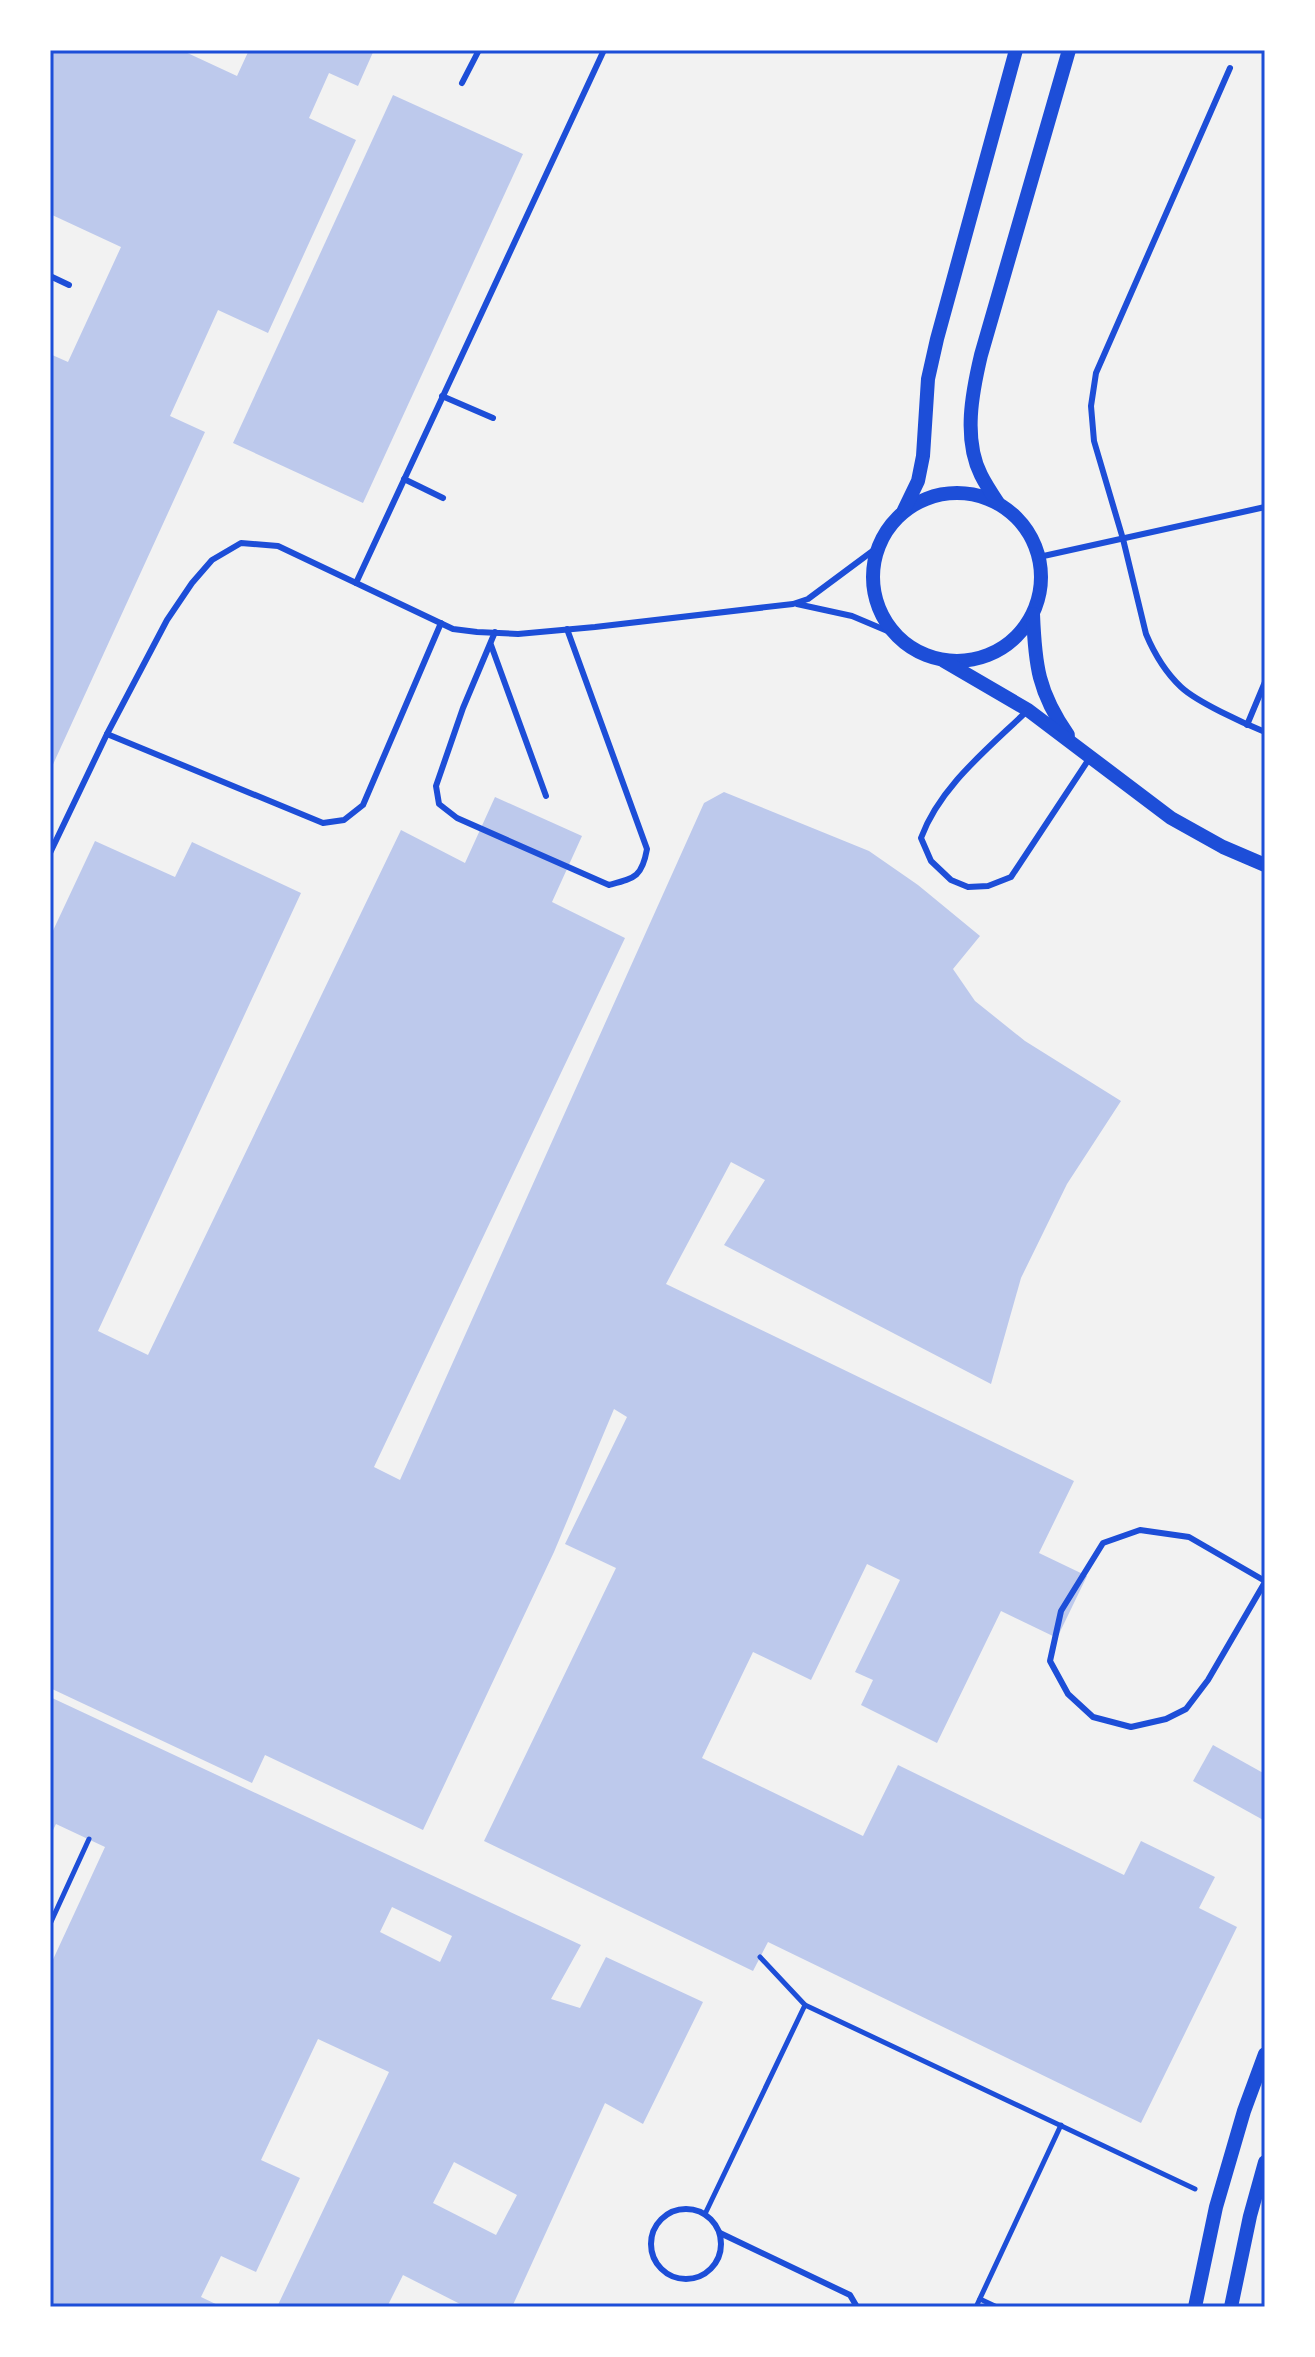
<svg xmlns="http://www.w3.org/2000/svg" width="1315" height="2357" viewBox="0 0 1315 2357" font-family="Spectral,serif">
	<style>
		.building { fill: #bdc9ec; fill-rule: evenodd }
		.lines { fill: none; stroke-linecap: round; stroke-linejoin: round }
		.path { stroke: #1d4ed8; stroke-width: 5 }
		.service { stroke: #1d4ed8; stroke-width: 6 }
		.tertiary { stroke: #1d4ed8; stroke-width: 14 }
		.neatline { fill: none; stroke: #1d4ed8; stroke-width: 3 }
	</style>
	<rect width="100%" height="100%" fill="#f2f2f2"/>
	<g class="building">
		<path d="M 50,50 L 181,50 L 237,76 L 249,50 L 374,50 L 358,86 L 329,73 L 309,118 L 356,140 L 268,333 L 218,310 L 170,416 L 205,432 L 50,771 L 50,354 L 68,362 L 121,247 L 50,214 Z"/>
		<path d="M 393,95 L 523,154 L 363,503 L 233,443 Z"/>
		<path d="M 724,792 L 869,851 L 918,885 L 980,936 L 953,969 L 975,1001 L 1025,1041 L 1121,1101 L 1067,1184 L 1021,1278 L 991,1384 L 724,1245 L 765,1180 L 731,1162 L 666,1284 L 1074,1481 L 1039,1553 L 1087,1576 L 1057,1638 L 1001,1611 L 937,1743 L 861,1705 L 873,1680 L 855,1672 L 900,1580 L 867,1564 L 811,1680 L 753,1652 L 702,1758 L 863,1836 L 898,1765 L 1124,1875 L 1141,1841 L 1215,1877 L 1199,1908 L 1237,1927 L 1141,2123 L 768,1942 L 753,1971 L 484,1841 L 616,1568 L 565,1544 L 627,1417 L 614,1409 L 554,1552 L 423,1830 L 265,1755 L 252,1783 L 50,1688 L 50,937 L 95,841 L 175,877 L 192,842 L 301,893 L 98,1331 L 148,1355 L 401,830 L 465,863 L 495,797 L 582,836 L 552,902 L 625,938 L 374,1467 L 400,1480 L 704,803 Z"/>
		<path d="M 50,1697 L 581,1945 L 551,1999 L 580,2008 L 606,1957 L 703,2002 L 643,2124 L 605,2103 L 512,2307 L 466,2307 L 403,2275 L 387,2307 L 277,2307 L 389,2072 L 318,2039 L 261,2160 L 300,2178 L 256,2272 L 221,2256 L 201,2297 L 222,2307 L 50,2307 L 50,1966 L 105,1847 L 56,1824 L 50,1836 ZM 392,1907 L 452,1936 L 440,1962 L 380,1932 ZM 454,2162 L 517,2195 L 496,2235 L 433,2203 Z"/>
		<path d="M 1213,1745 L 1265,1774 L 1265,1821 L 1193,1781 Z"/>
	</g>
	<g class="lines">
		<g class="path">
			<path d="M 50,1924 L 89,1839"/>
			<path d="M 760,1957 L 805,2005"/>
			<path d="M 705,2214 L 805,2005 L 1195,2189"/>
			<path d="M 980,2299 L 997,2307"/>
			<path d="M 976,2307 L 1061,2125"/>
		</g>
		<g class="service">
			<path d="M 1230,68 L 1096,373 L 1091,406 L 1094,441 L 1123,539 L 1146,634 C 1154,653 1165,672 1181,687 C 1197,702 1243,723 1265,732"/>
			<path d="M 462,83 L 479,50"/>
			<path d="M 50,276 L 69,285"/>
			<path d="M 442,396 L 493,418"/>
			<path d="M 404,479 L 443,498"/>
			<path d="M 1039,557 L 1265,507"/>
			<path d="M 356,583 L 604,50"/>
			<path d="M 797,604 L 852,616 L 897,635"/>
			<path d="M 495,632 L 463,708 L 436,786 L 439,804 L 457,818 L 609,885 C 635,878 642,877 647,849 L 567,629"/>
			<path d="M 491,645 L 546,796"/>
			<path d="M 1028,710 C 989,748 940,786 921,838 L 931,861 L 951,880 L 968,887 L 988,886 L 1011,877 L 1089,759"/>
			<path d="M 1247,725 L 1265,682"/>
			<path d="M 107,734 L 323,823 L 344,820 L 363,805 L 441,623"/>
			<path d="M 50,853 L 107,734 L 167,620 L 192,583 L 212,560 L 241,543 L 278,546 L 453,629 L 477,632 L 518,634 L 595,627 L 793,604 L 808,599 L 878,547"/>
			<path d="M 1265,1581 L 1189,1537 L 1140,1530 L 1103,1543 L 1061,1611 L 1050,1661 L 1068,1694 L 1093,1717 L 1131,1727 L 1166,1719 L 1186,1709 L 1208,1680 L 1265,1582"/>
			<circle cx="686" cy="2244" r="35"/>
			<path d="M 720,2233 L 850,2295 L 857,2307"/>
		</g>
		<g class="tertiary">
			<circle cx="957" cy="577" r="84"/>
			<path d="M 998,503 C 992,494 986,485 981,475 C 963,439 972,393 981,355 L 1069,50"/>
			<path d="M 904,510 L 918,481 L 923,456 L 928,379 L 937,339 L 1016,50"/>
			<path d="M 1033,614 C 1035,665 1038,692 1068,735"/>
			<path d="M 944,661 L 1028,710 L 1171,818 L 1223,847 L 1265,865"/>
			<path d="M 1195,2307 L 1216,2207 L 1244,2111 L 1265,2054"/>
			<path d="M 1231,2307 L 1250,2216 L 1265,2162"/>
		</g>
	</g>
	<rect width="1315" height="2357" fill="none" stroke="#ffffff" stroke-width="104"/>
	<rect x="52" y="52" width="1211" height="2253" class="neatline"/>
</svg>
